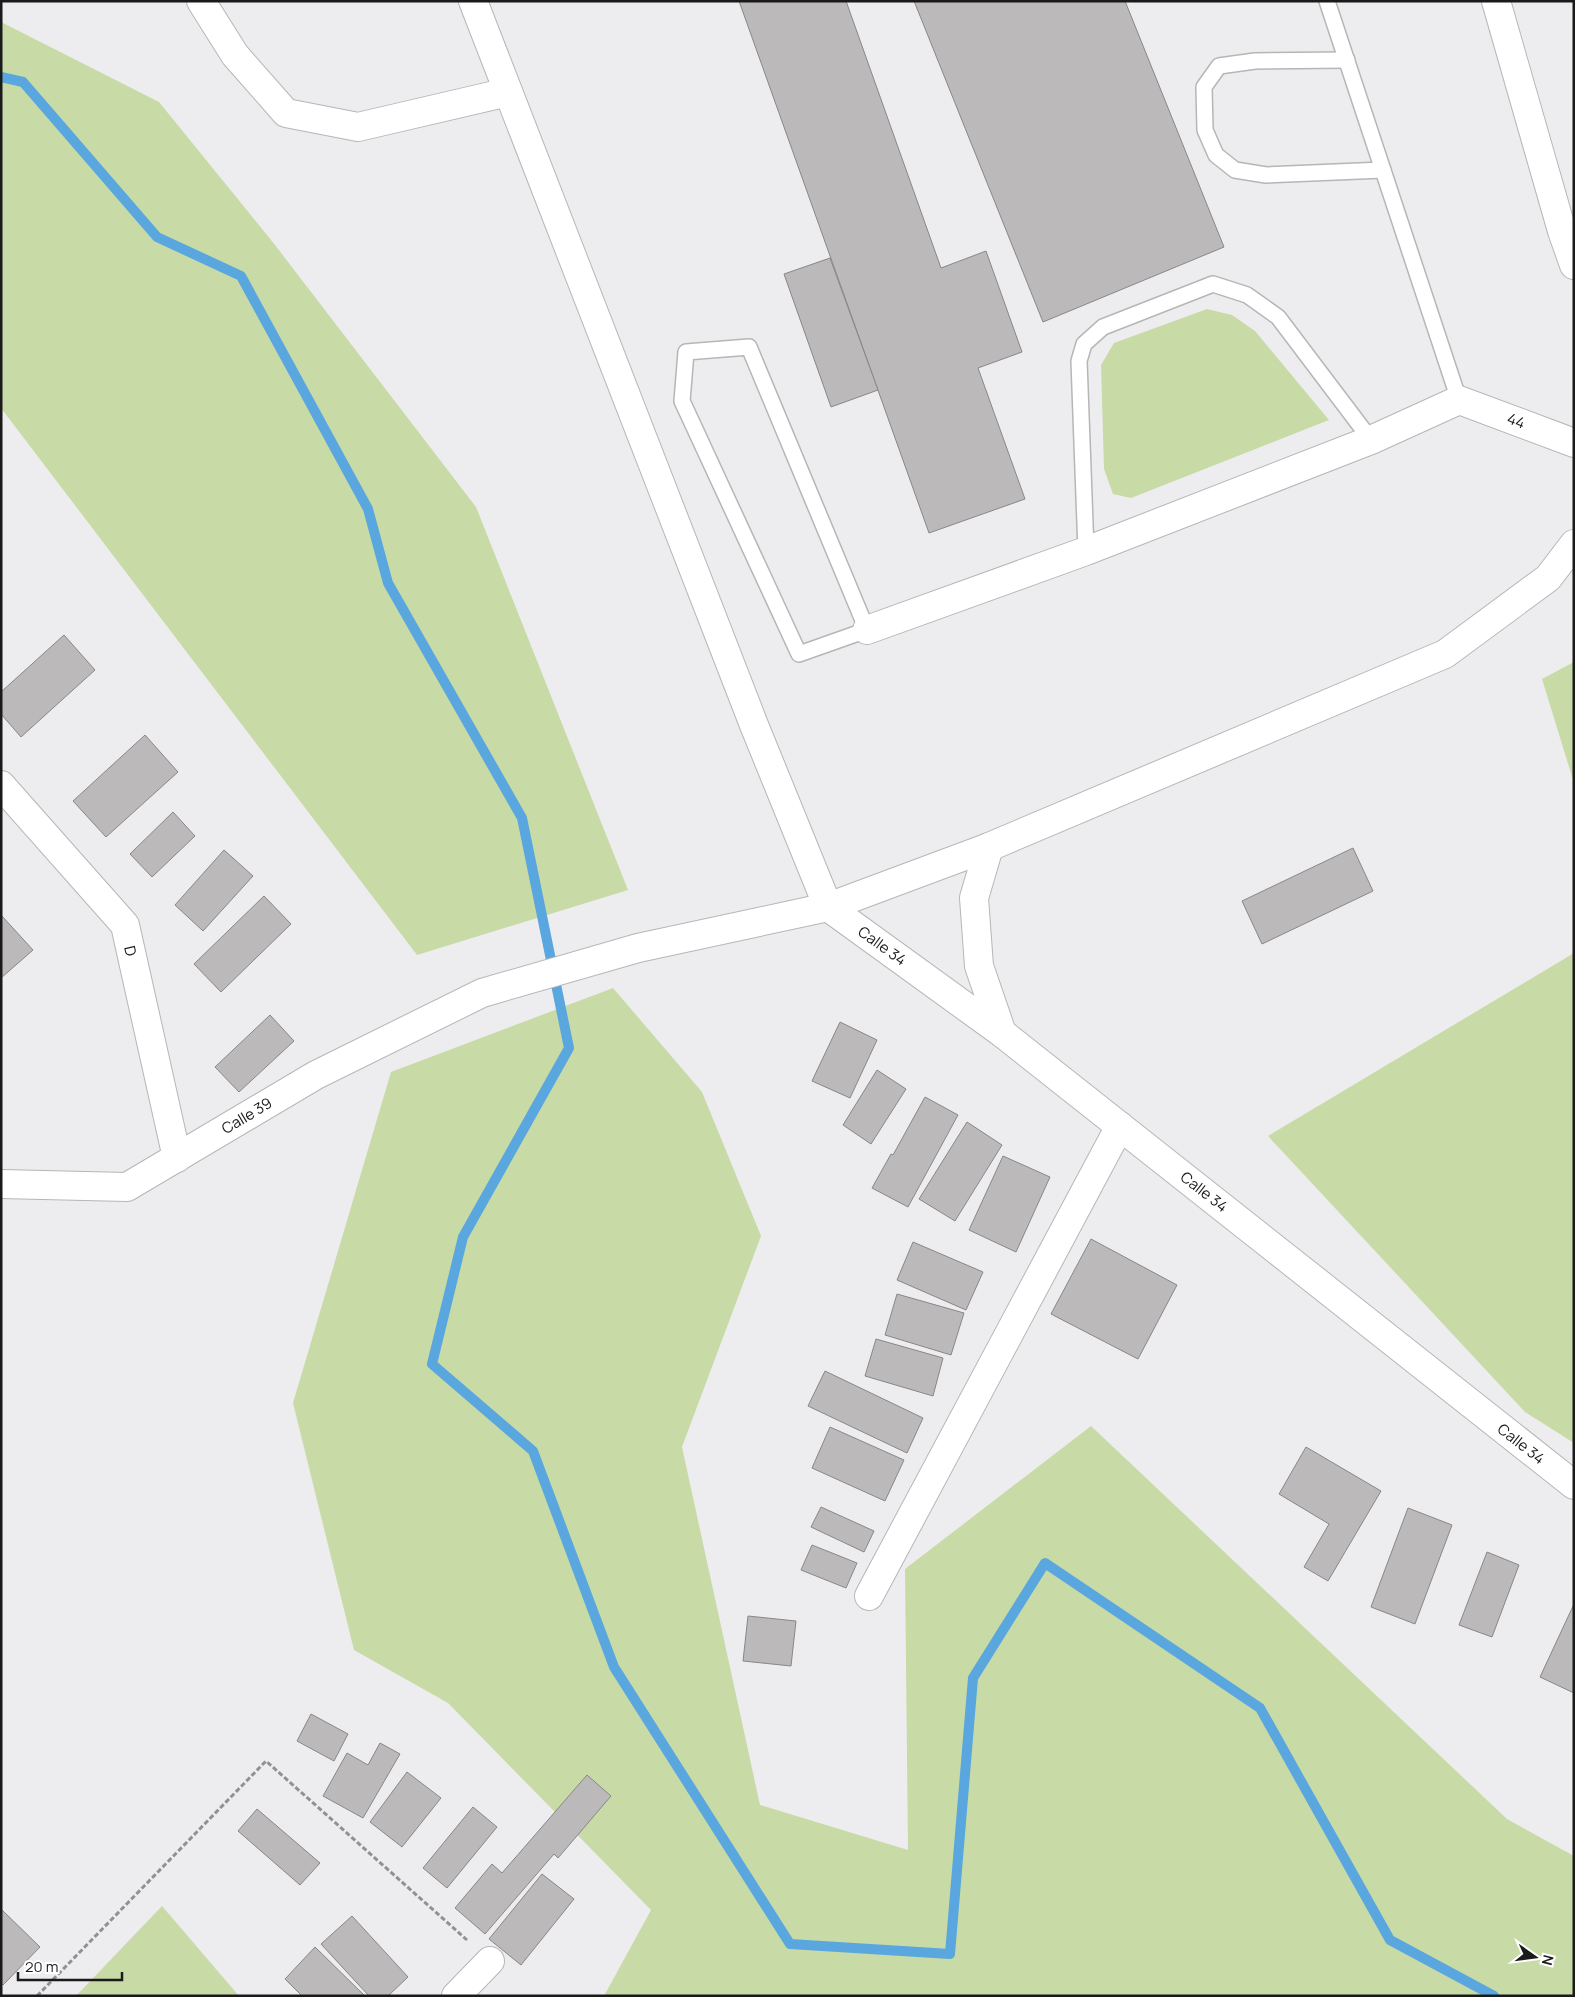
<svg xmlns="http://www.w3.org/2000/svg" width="1575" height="1997" viewBox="0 0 1575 1997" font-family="Manrope,sans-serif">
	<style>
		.green { fill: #c8daa6 }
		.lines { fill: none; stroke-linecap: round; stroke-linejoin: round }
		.stream { stroke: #59a7de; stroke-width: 10 }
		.building { fill: #bbb9ba; stroke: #888788 }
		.service-casing { stroke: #b6b6b7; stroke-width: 18 }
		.minor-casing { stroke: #b6b6b7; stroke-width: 30 }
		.tertiary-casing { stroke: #b6b6b7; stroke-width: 30 }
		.path { stroke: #919192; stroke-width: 3; stroke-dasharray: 5 2.5; stroke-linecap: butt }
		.service { stroke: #fff; stroke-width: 15 }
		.minor { stroke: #fff; stroke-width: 28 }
		.tertiary { stroke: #fff; stroke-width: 28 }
		.labels { text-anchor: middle; stroke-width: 4.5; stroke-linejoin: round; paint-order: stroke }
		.street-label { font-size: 15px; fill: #1a1a1b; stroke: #fff }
	</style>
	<rect width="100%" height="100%" fill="#ededef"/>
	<g class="green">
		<path d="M 1,22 L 159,102 L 275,245 L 476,507 L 628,890 L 417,955 L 1,408 Z"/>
		<path d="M 1207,309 L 1232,315 L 1255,331 L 1329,420 L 1131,498 L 1113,494 L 1104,469 L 1101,365 L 1114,343 Z"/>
		<path d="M 1574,662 L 1574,783 L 1542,679 Z"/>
		<path d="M 1574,953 L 1574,1443 L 1525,1412 L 1268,1136 Z"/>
		<path d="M 613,988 L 702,1092 L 761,1236 L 682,1447 L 760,1805 L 908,1850 L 905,1569 L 1091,1426 L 1507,1819 L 1574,1856 L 1574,1996 L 604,1996 L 651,1910 L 448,1703 L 354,1650 L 293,1403 L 391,1072 Z"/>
		<path d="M 162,1906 L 239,1996 L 76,1996 Z"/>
	</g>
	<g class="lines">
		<path class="stream" d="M 1,77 L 23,82 L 157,237 L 241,276 L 368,509 L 388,583 L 522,818 L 569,1048 L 463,1237 L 432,1364 L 533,1451 L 614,1667 L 790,1944 L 950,1954 L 973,1678 L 1045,1563 L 1260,1708 L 1390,1940 L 1494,1996"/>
	</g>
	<g class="building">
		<path d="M 739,1 L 846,1 L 941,268 L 986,251 L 1022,352 L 978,368 L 1025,499 L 929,533 Z"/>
		<path d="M 914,1 L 1125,1 L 1224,247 L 1043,322 Z"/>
		<path d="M 830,258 L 878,390 L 831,407 L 784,274 Z"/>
		<path d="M 64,635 L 95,670 L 21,737 L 1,714 L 1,692 Z"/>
		<path d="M 145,735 L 178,772 L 106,837 L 73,801 Z"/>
		<path d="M 173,812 L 195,836 L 152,877 L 130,854 Z"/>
		<path d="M 1353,848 L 1373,891 L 1262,944 L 1242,901 Z"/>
		<path d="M 224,850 L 253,876 L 203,931 L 175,905 Z"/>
		<path d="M 264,896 L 291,924 L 221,992 L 194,964 Z"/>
		<path d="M 1,915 L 33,950 L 1,978 Z"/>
		<path d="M 270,1015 L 294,1041 L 239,1092 L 215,1067 Z"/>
		<path d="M 840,1022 L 877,1040 L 850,1098 L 812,1081 Z"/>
		<path d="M 877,1070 L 906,1089 L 871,1144 L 843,1125 Z"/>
		<path d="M 925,1097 L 958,1115 L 908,1207 L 872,1188 L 891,1154 L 893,1155 Z"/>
		<path d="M 967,1122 L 1002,1145 L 955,1221 L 919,1199 Z"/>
		<path d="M 1003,1156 L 1050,1177 L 1016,1252 L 969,1230 Z"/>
		<path d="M 1091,1239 L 1177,1285 L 1138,1359 L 1051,1314 Z"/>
		<path d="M 913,1242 L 983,1272 L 966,1310 L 897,1280 Z"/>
		<path d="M 897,1294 L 964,1313 L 951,1355 L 885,1335 Z"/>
		<path d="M 876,1339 L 943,1358 L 933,1396 L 865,1376 Z"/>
		<path d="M 825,1371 L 923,1418 L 907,1453 L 808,1406 Z"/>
		<path d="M 830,1427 L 904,1460 L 885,1501 L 812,1468 Z"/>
		<path d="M 1306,1447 L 1381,1491 L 1328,1581 L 1304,1567 L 1329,1524 L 1279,1494 Z"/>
		<path d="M 821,1507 L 874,1531 L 864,1552 L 811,1527 Z"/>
		<path d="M 1408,1508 L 1452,1525 L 1415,1624 L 1371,1607 Z"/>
		<path d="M 812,1545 L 857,1563 L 846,1588 L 801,1570 Z"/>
		<path d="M 1487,1552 L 1519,1565 L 1492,1637 L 1459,1625 Z"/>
		<path d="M 1574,1604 L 1574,1693 L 1540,1677 Z"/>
		<path d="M 748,1616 L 796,1621 L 791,1666 L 743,1661 Z"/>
		<path d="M 311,1714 L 348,1734 L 334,1761 L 297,1741 Z"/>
		<path d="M 380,1743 L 400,1754 L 363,1818 L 323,1796 L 347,1753 L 368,1765 Z"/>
		<path d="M 407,1772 L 441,1798 L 402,1847 L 370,1822 Z"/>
		<path d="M 587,1775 L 611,1796 L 558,1858 L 554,1854 L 485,1934 L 455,1908 L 492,1864 L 502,1873 Z"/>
		<path d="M 473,1807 L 497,1827 L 447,1888 L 423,1868 Z"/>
		<path d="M 257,1809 L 320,1863 L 300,1885 L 238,1831 Z"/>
		<path d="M 542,1874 L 574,1899 L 521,1965 L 489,1939 Z"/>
		<path d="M 1,1909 L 40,1947 L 3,1985 L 1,1983 Z"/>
		<path d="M 352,1916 L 408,1977 L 388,1996 L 369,1996 L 321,1944 Z"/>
		<path d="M 315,1947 L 365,1996 L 302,1996 L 285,1979 Z"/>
	</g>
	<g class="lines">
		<defs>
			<g id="service">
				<path d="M 1327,1 L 1459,400"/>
				<path d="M 1347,60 L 1255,61 L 1219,66 L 1204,87 L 1205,130 L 1216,155 L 1235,170 L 1266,175 L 1383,170"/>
				<path d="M 749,347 L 867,630 L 799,654 L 682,401 L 686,352 Z"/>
				<path d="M 1086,551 L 1079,361 L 1084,344 L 1103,327 L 1213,284 L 1247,295 L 1278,317 L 1371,440"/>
			</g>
			<g id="minor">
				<path d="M 201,1 L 235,55 L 286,113 L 358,127 L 508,92"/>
				<path d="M 473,1 L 754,725 L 828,907"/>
				<path d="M 1496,1 L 1562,231 L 1574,265"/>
				<path d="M 867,630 L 1086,551 L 1371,440 L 1459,400 L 1574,443"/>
				<path d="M 1,785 L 125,925 L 177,1158"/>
				<path d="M 869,1596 L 1120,1126"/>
				<path d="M 456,1996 L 490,1961"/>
			</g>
			<g id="tertiary">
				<path d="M 989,847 L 974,898 L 979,966 L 1002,1033"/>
				<path d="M 828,907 L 1002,1033 L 1574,1485"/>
				<path d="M 1,1184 L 127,1187 L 316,1075 L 482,993 L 638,948 L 828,907 L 989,847 L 1445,654 L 1548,578 L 1574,544"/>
			</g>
		</defs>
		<use href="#service" class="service-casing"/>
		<use href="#minor" class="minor-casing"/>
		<use href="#tertiary" class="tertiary-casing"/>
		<path class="path" d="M 37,1996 L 266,1761 L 467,1940"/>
		<use href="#service" class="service"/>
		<use href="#minor" class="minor"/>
		<use href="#tertiary" class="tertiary"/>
	</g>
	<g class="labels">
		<g class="street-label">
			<text transform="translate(1516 421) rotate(21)" y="5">44</text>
			<text transform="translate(882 946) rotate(36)" y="5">Calle 34</text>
			<text transform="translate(130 951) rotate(77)" y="5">D</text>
			<text transform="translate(247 1116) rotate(-31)" y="5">Calle 39</text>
			<text transform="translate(1204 1192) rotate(38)" y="5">Calle 34</text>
			<text transform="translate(1521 1444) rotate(38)" y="5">Calle 34</text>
		</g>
	</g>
	<rect width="1575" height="1997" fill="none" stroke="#1a1a1b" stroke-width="5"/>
	<g transform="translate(1535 1957) rotate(104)" stroke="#ffffff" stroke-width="4" paint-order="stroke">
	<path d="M0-4L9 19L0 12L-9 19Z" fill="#1a1a1b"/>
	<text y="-8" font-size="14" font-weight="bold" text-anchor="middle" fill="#1a1a1b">N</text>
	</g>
	<path d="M18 1972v8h104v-8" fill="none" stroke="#1a1a1b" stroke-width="2.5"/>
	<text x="25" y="1972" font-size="15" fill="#1a1a1b" stroke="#ffffff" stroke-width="4" paint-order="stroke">20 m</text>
</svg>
